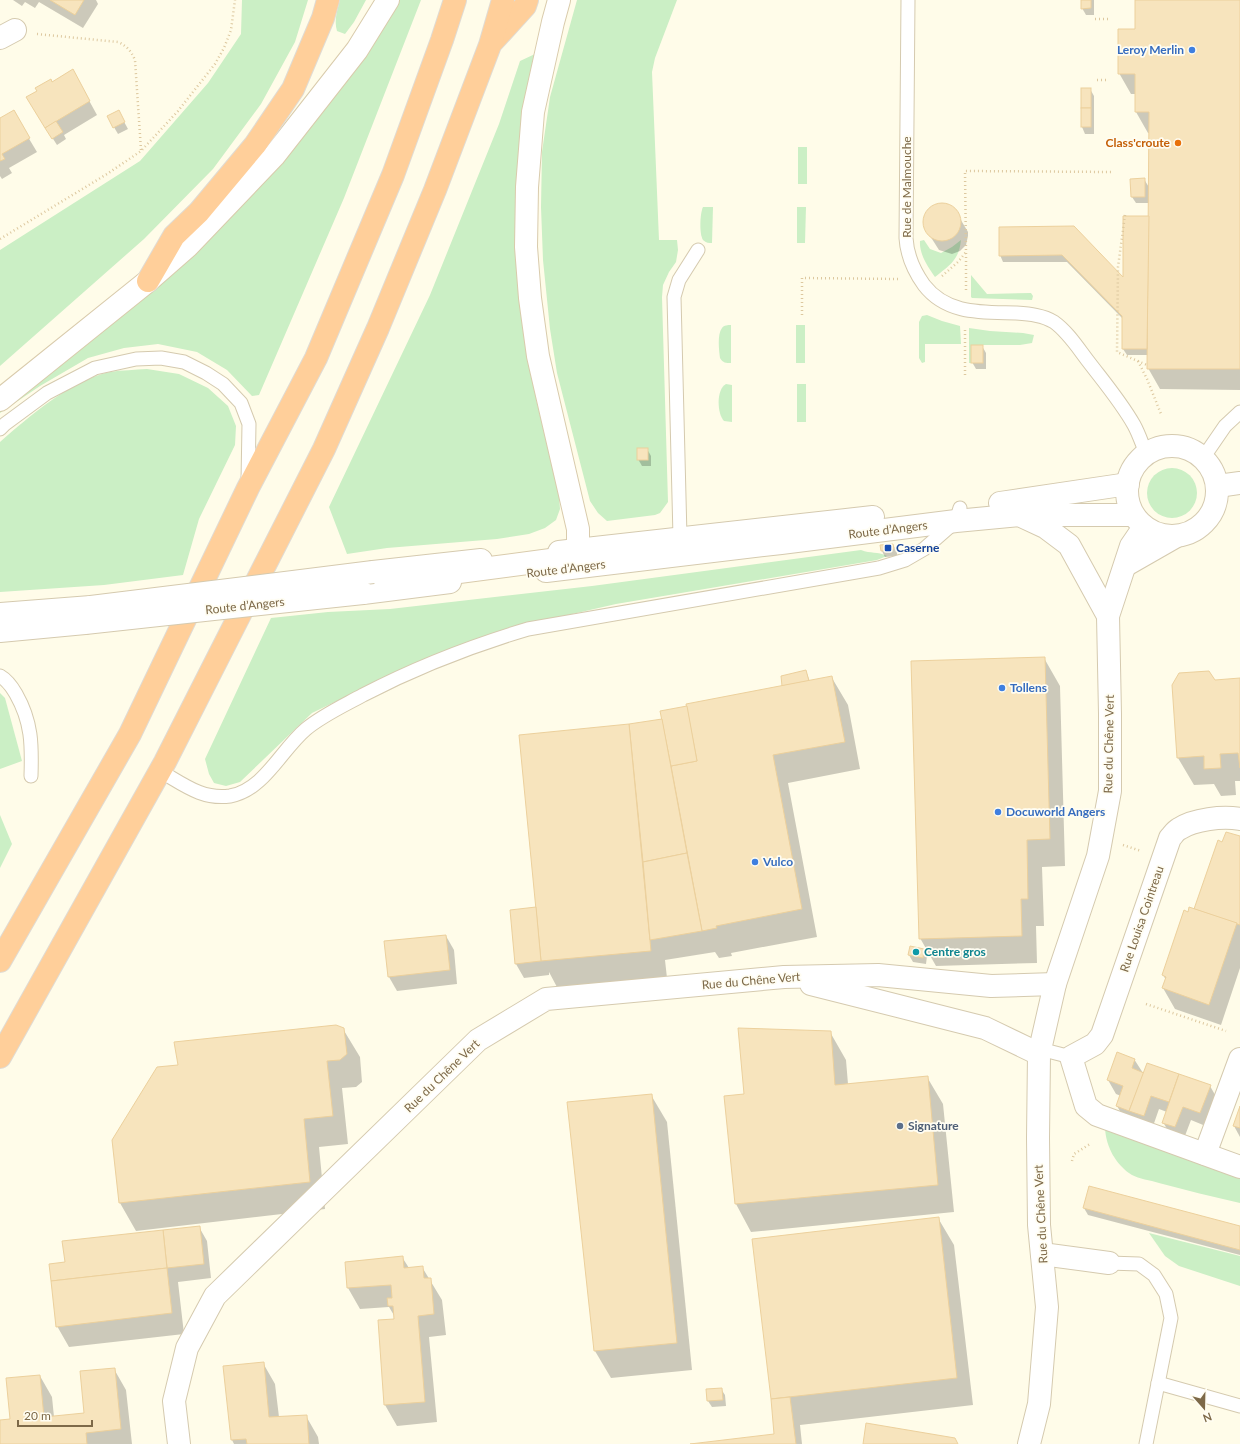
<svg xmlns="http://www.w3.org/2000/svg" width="1240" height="1444" viewBox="0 0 1240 1444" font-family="Lato,sans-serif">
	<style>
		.green { fill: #cbefc5 }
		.shadow { fill: #0003 }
		.building { fill: #f7e4bd; stroke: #ecd09c }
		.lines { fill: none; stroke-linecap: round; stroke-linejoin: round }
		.service-casing { stroke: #d5caaf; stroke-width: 15 }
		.minor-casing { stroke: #d5caaf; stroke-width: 24 }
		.tertiary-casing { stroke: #d5caaf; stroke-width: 24 }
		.secondary-casing { stroke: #d9cbac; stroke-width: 24 }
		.motorway-casing { stroke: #e0dbd3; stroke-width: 24 }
		.path { stroke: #ddc89f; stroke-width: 2.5; stroke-dasharray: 1 3; stroke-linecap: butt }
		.service { stroke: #fff; stroke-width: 13 }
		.minor { stroke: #fff; stroke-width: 22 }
		.tertiary { stroke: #fff; stroke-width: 22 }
		.secondary { stroke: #fff; stroke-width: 22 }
		.motorway { stroke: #ffcf9a; stroke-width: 22 }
		.tertiary-bridge-casing { stroke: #d5caaf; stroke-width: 24; stroke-linecap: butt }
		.tertiary-bridge { stroke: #fff; stroke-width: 22 }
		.shop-dot { fill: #3f7fe0; stroke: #fffdf2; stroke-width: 1.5 }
		.food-dot { fill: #e8710a; stroke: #fffdf2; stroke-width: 1.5 }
		.transit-dot { fill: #1a4fb4; stroke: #fffdf2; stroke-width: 1.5 }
		.culture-dot { fill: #0f9aa8; stroke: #fffdf2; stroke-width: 1.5 }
		.service-dot { fill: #5c6f8a; stroke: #fffdf2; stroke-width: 1.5 }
		.labels { text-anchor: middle; stroke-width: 3.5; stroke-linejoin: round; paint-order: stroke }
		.shop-label { font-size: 12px; font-weight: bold; fill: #366cbe; stroke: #fffdf2; text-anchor: start }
		.food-label { font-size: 12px; font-weight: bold; fill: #c56008; stroke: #fffdf2; text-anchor: end }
		.street-label { font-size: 12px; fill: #7d6948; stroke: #fffdf2 }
		.transit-label { font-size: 12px; font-weight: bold; fill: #164399; stroke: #fffdf2; text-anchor: start }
		.culture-label { font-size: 12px; font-weight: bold; fill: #0d838f; stroke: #fffdf2; text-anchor: start }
		.service-label { font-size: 12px; font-weight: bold; fill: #4e5e75; stroke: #fffdf2; text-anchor: start }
	</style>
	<rect width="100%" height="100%" fill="#fffce9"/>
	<g class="green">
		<path d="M 242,0 L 308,0 L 295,42 L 261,104 L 213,169 L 144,239 L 0,366 L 0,250 L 140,161 L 208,83 L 241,34 Z"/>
		<path d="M 340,0 L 366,0 L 354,22 L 345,34 L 337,31 C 334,20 337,11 340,0 Z"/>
		<path d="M 398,0 L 421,0 L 344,198 L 259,395 L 252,396 L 227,370 L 197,352 L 158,344 L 124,348 L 88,358 L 40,386 L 0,413 L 0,411 L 64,356 L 166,274 Z"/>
		<path d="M 577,0 L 677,0 L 655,58 L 652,72 L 659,240 L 677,240 L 678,250 L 676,262 L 669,272 L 663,285 L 662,297 L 668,502 L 660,513 L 655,515 L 607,521 L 598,513 L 590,501 L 557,373 L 550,329 L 543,260 L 541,207 L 542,152 L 550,97 Z"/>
		<path d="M 535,54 L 523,319 L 537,403 L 559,496 L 560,509 L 556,520 L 545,528 L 529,534 L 497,539 L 387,548 L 347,554 L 329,507 L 430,295 L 499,124 L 520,61 Z"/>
		<rect x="798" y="147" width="9" height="37"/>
		<path d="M 703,207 L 713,207 L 712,243 C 709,243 706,243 703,240 C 699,234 700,213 703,207 Z"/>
		<path d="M 797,207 L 806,207 L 805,243 L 797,243 Z"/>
		<path d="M 924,240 L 930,249 L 941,253 L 952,247 L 961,240 C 959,260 950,265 935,277 C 928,267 919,254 920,241 Z"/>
		<path d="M 971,275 L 987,294 L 1031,293 L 1033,296 L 1032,300 L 972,298 L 971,297 Z"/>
		<path d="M 927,315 L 942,321 L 960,326 L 961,344 L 925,344 L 925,362 L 922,363 L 919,358 L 919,322 L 922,316 Z"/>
		<path d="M 731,325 L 731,363 C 726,363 723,363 720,358 C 719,351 717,334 722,328 C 724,325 728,325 731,325 Z"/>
		<rect x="796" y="325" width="9" height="38"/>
		<path d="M 969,328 L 990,331 L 1023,333 L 1034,335 L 1032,343 L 1020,345 L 972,345 L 971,363 L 969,363 Z"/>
		<path d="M 147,369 L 179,374 L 208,388 L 228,406 L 236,426 L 235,445 L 199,519 L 183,575 L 104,585 L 0,592 L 0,442 C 30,416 71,380 110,372 C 122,370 135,370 147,369 Z"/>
		<path d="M 726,384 L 732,385 L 732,422 L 724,421 C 717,414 716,389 726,384 Z"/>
		<path d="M 806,384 L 806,422 L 797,422 L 797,384 Z"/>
		<circle cx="1172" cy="493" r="25"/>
		<path d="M 861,550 C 871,554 877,551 887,556 L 877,560 L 616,604 L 502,630 L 411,665 L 312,713 L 240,782 L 226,786 L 214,783 L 209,774 L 205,759 L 271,618 L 328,612 L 390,609 L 592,586 Z"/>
		<path d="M 0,693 L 5,698 L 22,761 L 0,769 Z"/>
		<path d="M 0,815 L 12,844 L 0,868 Z"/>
		<path d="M 1105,1128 L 1240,1178 L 1240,1203 C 1213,1197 1186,1190 1159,1183 C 1150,1180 1139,1179 1132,1175 C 1116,1165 1106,1147 1105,1128 Z"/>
		<path d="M 1149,1233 L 1240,1256 L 1240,1286 L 1179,1266 L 1165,1256 Z"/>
	</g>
	<g class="shadow">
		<path d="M 13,0 L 96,0 L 98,4 L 83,28 L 39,2 L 35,8 L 25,2 L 22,6 Z"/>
		<path d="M 1082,0 L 1094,0 L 1094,15 L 1086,15 L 1082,8 Z"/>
		<path d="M 1136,0 L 1240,0 L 1240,390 L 1160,389 L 1148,368 L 1149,355 L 1127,355 L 1123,349 L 1123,319 L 1067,262 L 1003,262 L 1000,255 L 1000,228 L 1124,279 L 1150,219 L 1150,203 L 1136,203 L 1132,197 L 1144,179 L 1150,189 L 1150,133 L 1148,133 L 1136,112 L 1136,94 L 1131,94 L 1119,73 L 1136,30 Z"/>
		<path d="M 52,83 L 80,84 L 97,115 L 64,135 L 66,139 L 57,145 L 35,111 L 38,91 Z"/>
		<path d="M 1090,89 L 1094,96 L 1094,134 L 1085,134 L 1082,127 Z"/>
		<path d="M 13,112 L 37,152 L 9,168 L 12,173 L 2,179 L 0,176 L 0,119 Z"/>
		<path d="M 108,117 L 122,118 L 128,129 L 118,134 Z"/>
		<path d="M 939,204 L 948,205 L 955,210 L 968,232 L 968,236 L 966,245 L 960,251 L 952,254 L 939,250 L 925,228 L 924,219 L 928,211 L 931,208 Z"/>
		<path d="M 982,346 L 986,353 L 986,369 L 976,369 L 972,362 Z"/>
		<path d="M 647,449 L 651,456 L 651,466 L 642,466 L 638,459 Z"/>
		<path d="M 893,545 L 897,551 L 897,556 L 885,557 L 882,551 Z"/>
		<path d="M 1044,658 L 1060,686 L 1065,866 L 1042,867 L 1044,926 L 1036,926 L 1037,963 L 936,966 L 920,938 Z"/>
		<path d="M 806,671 L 810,682 L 832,678 L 848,705 L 860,769 L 788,783 L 817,937 L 731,953 L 732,956 L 719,958 L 715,952 L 665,960 L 667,978 L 558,989 L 549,972 L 549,975 L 524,978 L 516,964 L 511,911 L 537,908 L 628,725 L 630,728 L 784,687 Z"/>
		<path d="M 1240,679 L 1240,781 L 1235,781 L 1236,795 L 1221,796 L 1214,784 L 1194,785 L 1178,758 L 1215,681 Z"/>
		<path d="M 1240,837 L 1240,968 L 1221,1025 L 1175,1009 L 1163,988 L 1166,980 L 1163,975 L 1188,913 L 1195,910 L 1223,843 Z"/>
		<path d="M 446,936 L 454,950 L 457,984 L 397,991 L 389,977 L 385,942 Z"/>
		<path d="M 924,950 L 927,956 L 926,964 L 913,962 L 909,955 Z"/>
		<path d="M 343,1029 L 360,1057 L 362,1082 L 356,1087 L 342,1088 L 348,1144 L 319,1147 L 325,1209 L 136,1231 L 120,1203 L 113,1140 Z"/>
		<path d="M 830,1032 L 846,1060 L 848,1084 L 927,1077 L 943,1104 L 954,1212 L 751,1232 L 736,1204 L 725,1097 L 745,1095 Z"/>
		<path d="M 1134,1059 L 1143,1073 L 1144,1074 L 1148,1064 L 1210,1086 L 1218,1100 L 1208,1127 L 1191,1120 L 1183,1141 L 1171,1136 L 1163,1122 L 1167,1112 L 1159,1109 L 1152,1129 L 1125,1120 L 1117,1106 L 1121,1096 L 1116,1094 L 1108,1080 Z"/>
		<path d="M 651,1095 L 667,1122 L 692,1370 L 611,1378 L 595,1351 Z"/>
		<path d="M 1240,1109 L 1240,1137 L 1234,1126 Z"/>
		<path d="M 1084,1208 L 1240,1227 L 1240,1255 L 1088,1215 Z"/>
		<path d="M 938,1218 L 954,1245 L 973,1405 L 800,1425 L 802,1444 L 699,1444 L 776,1435 L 753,1240 Z"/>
		<path d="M 199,1227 L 207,1241 L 211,1278 L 178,1282 L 184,1334 L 69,1347 L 57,1326 L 66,1263 Z"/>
		<path d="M 402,1257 L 409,1268 L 422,1267 L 442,1300 L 446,1335 L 429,1337 L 437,1422 L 397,1426 L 385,1405 L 395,1317 L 389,1307 L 360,1309 L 348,1288 L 346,1262 Z"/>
		<path d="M 263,1363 L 275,1384 L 279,1417 L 306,1416 L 318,1437 L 319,1444 L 234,1444 L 232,1440 Z"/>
		<path d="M 114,1369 L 126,1390 L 132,1444 L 0,1444 L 0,1421 L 11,1420 L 40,1376 L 52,1397 L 54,1417 L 85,1414 Z"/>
		<path d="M 721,1389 L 725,1395 L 726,1406 L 712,1407 L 708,1401 Z"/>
	</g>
	<g class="building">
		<path d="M 50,0 L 84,0 L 75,15 Z"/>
		<path d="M 1081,0 L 1091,0 L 1091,8 L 1081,9 Z"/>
		<path d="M 1135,0 L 1240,0 L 1240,369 L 1147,369 L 1149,112 L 1135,112 L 1135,74 L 1118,74 L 1118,29 L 1135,29 Z"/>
		<path d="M 73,69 L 90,101 L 45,128 L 26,97 L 37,91 L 35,88 L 51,79 L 52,82 Z"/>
		<rect x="1081" y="88" width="10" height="20"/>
		<rect x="1081" y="108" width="10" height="19"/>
		<path d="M 14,110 L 30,138 L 2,154 L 5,159 L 0,161 L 0,118 Z"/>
		<path d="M 119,110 L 125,122 L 113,128 L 107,116 Z"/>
		<path d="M 56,121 L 63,132 L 52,139 L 45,128 Z"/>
		<path d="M 1145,178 L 1145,197 L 1131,197 L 1130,179 Z"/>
		<circle cx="942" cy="222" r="19"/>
		<path d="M 1123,216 L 1149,216 L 1147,349 L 1122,349 L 1122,316 L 1062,255 L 999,256 L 999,227 L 1074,226 L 1123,277 Z"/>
		<rect x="971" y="345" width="12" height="18"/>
		<rect x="637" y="448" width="11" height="12"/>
		<path d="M 893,544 L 894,549 L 881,551 L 880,545 Z"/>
		<path d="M 1045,657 L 1050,839 L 1027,840 L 1028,899 L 1021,899 L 1022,936 L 919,939 L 911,661 Z"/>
		<path d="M 806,670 L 809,681 L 782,686 L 781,676 Z"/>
		<path d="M 1209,671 L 1215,680 L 1240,678 L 1240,768 L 1238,753 L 1220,754 L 1221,768 L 1204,769 L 1204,756 L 1177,758 L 1172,685 L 1179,673 Z"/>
		<path d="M 832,676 L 845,742 L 773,755 L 802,909 L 716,926 L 717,928 L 702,931 L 671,766 L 697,761 L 686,704 Z"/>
		<path d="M 687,706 L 697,761 L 671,766 L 660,711 Z"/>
		<path d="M 662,719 L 687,853 L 643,862 L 629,724 Z"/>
		<path d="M 629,724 L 651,951 L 541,961 L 519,735 Z"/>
		<path d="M 1226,832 L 1240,836 L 1240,925 L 1194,909 L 1218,840 L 1222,842 Z"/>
		<path d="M 687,853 L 702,931 L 650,940 L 643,862 Z"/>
		<path d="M 536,907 L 541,961 L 515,964 L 510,910 Z"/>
		<path d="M 1189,907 L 1237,923 L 1209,1005 L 1162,988 L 1166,977 L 1162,975 L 1184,910 L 1188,912 Z"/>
		<path d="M 446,935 L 450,970 L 388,977 L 384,941 Z"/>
		<path d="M 910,946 L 924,949 L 923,958 L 908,955 Z"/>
		<path d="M 336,1025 L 344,1028 L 347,1054 L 340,1060 L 327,1061 L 333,1116 L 304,1119 L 310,1182 L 119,1203 L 112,1140 L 157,1067 L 178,1065 L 174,1042 Z"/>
		<path d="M 738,1028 L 831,1031 L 835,1085 L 928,1076 L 938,1185 L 735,1204 L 724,1096 L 744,1094 Z"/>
		<path d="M 1117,1052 L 1135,1059 L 1132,1068 L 1144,1073 L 1129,1111 L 1116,1106 L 1123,1086 L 1107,1080 Z"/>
		<path d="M 1147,1063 L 1179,1074 L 1169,1102 L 1151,1096 L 1144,1116 L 1129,1111 Z"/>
		<path d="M 1179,1074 L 1211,1085 L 1200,1113 L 1183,1107 L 1175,1127 L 1162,1123 Z"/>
		<path d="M 652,1094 L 677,1343 L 594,1351 L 567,1102 Z"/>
		<path d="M 1240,1106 L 1240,1128 L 1233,1126 Z"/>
		<path d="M 1089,1186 L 1240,1226 L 1240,1250 L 1083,1208 Z"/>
		<path d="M 939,1217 L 957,1378 L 771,1399 L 752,1239 Z"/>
		<path d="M 200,1226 L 204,1264 L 167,1268 L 163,1230 Z"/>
		<path d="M 163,1230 L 167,1268 L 51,1281 L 49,1264 L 65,1262 L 62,1241 Z"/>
		<path d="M 403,1256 L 404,1268 L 423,1266 L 424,1278 L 431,1278 L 434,1314 L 418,1316 L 425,1402 L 384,1405 L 378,1320 L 394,1319 L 393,1306 L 388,1306 L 387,1298 L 392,1298 L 391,1285 L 347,1288 L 345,1262 Z"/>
		<path d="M 167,1268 L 172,1313 L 56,1327 L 51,1281 Z"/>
		<path d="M 264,1362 L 269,1417 L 307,1415 L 309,1444 L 247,1444 L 246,1439 L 231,1440 L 223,1366 Z"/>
		<path d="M 115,1368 L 121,1429 L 86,1433 L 87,1444 L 0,1444 L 0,1420 L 10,1419 L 6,1378 L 40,1375 L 44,1417 L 84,1413 L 80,1371 Z"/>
		<path d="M 722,1388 L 723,1400 L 707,1401 L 706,1389 Z"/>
		<path d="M 790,1397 L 796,1444 L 690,1444 L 774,1434 L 771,1399 Z"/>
		<path d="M 866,1423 L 955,1438 L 958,1444 L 863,1444 Z"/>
	</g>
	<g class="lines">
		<defs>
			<g id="service">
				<path d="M 908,0 L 906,238 C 907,255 914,271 924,285 C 947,315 983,312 1016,313 C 1029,314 1043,315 1054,322 C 1068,332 1078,348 1088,361 C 1104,382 1121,402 1134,425 C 1139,434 1142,444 1146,453"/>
				<path d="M 0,429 L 5,424 L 47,393 L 95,368 L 136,359 L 161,358 L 184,362 L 206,373 L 223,384 L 241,403 L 249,424 L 248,481"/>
				<path d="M 1203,458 L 1225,426 L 1240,412"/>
				<path d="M 680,537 L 674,297 L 679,280 L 698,250"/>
				<path d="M 0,676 C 7,680 12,687 16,694 C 32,722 32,745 31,776"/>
				<path d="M 160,771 C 183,784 202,800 230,796 C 264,790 281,750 306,729 C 323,715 343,706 363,695 C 415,668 471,646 528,629 L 879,568 L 905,560 L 924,549 L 956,521 L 960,508"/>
				<path d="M 1040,1049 L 1071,1057"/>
				<path d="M 1109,1263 L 1139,1264 L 1154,1275 L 1166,1294 L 1171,1318 L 1146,1444"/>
				<path d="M 1158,1383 L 1240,1406"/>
			</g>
			<g id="minor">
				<path d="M 0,38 L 15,30"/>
				<path d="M 1019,515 L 1045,527 L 1069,545 L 1108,616"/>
				<path d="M 1126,565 L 1175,537"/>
				<path d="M 1240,819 C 1223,816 1194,819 1179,829 C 1175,831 1173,835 1170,838 L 1102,1035 L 1095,1044 L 1071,1057 L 1086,1106 L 1097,1115 L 1240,1167"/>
				<path d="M 811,984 L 985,1028 L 1039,1054"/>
				<path d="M 1205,1154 L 1240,1059"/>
				<path d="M 1042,1254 L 1109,1263"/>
				<path d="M 179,1444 L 174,1401 L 187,1348 L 215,1296 L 478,1040 L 546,999 L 784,977 L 878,975 L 991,986 L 1055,984"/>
				<path d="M 1029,1444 L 1039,1404 L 1047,1307 L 1039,1225 L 1038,1138 L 1039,1054 L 1055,984 L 1098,856 L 1110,791 L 1110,714 L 1108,616 L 1131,546 L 1144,527"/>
			</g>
			<g id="tertiary">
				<circle cx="1172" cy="491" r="45"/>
				<path d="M 1218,486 L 1240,483"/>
				<path d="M 1000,503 L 1128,484"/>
				<path d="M 559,552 L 873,517"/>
				<path d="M 546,571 L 781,543 L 956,521 L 1019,515 L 1133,515"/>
				<path d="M 373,572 L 481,560"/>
				<path d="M 363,593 L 450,582"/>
				<path d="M 0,614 L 91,607"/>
				<path d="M 0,631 L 85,623"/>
			</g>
			<g id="secondary">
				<path d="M 0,400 L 148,281 L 188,246 L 274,156 L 357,50 L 388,0"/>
				<path d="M 430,584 L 459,572 L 573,557 L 578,550 L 578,529 L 538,356 L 530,298 L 526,247 L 527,187 L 533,112 L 553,22 L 559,0"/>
			</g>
			<g id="motorway">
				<path d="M 493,41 L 525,6 L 527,0"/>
				<path d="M 148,281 L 174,236 L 199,212 L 255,145 L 293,89 L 323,18 L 328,0"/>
				<path d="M 0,961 L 130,734 L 248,488 L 316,358 L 393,175 L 442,40 L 455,0"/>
				<path d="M 0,1057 L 165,762 L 324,449 L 378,328 L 435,190 L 490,45 L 503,0"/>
			</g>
		</defs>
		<use href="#service" class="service-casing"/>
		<use href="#minor" class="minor-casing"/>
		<use href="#tertiary" class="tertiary-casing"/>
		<use href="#secondary" class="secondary-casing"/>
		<use href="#motorway" class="motorway-casing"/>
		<g class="path">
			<path d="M 1095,19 L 1110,19"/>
			<path d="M 37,34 L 118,42 C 127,46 131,51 135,60 L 141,150"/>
			<path d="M 1097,80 L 1109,80"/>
			<path d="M 1125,215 L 1118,267 L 1117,352 L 1147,365"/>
			<path d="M 0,239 L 107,174 L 141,151 L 178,111 L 215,64 L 224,48 L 231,30 L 235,0"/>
			<path d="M 942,276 L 958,262 L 966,252 L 965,171 L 1111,172"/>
			<path d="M 966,290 L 966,253"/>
			<path d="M 802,315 L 802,278 L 898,279"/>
			<path d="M 1138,361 L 1147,379 L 1161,414"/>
			<path d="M 965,375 L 965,329"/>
			<path d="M 1123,845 L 1141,851"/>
			<path d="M 1146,1004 L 1226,1031"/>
			<path d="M 1072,1161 L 1074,1154 L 1090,1144"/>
		</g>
		<use href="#service" class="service"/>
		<use href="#minor" class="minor"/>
		<use href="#tertiary" class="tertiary"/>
		<use href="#secondary" class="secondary"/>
		<use href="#motorway" class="motorway"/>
		<defs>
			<g id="tertiary-bridge">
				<path d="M 91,607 L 373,572"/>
				<path d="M 85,623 L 363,593"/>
			</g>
		</defs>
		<use href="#tertiary-bridge" class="tertiary-bridge-casing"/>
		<use href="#tertiary-bridge" class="tertiary-bridge"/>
	</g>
	<g class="shop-dot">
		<circle cx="1192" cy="50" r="4"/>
		<circle cx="1002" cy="688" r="4"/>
		<circle cx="998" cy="812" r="4"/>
		<circle cx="755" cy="862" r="4"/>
	</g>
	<circle class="food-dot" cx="1178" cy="143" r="4"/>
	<rect class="transit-dot" x="884" y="544" width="8" height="8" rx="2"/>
	<circle class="culture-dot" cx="916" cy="952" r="4"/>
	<circle class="service-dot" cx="900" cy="1126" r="4"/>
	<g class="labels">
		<g class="shop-label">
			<text x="1184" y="54" text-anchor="end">Leroy Merlin</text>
			<text x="1010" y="692">Tollens</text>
			<text x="1006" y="816">Docuworld Angers</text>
			<text x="763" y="866">Vulco</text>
		</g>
		<g class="food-label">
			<text x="1170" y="147">Class'croute</text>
		</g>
		<g class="street-label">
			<text transform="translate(907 187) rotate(-90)" y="4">Rue de Malmouche</text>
			<text transform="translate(888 530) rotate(-7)" y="4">Route d’Angers</text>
			<text transform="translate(566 569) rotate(-7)" y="4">Route d’Angers</text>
			<text transform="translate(245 606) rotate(-6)" y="4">Route d’Angers</text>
			<text transform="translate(1109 744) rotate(-89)" y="4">Rue du Chêne Vert</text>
			<text transform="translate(1142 919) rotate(-71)" y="4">Rue Louisa Cointreau</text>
			<text transform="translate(751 981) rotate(-5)" y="4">Rue du Chêne Vert</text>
			<text transform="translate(442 1076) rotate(-44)" y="4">Rue du Chêne Vert</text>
			<text transform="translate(1041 1214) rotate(-93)" y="4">Rue du Chêne Vert</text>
		</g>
		<g class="transit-label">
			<text x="896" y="552">Caserne</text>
		</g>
		<g class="culture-label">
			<text x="924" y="956">Centre gros</text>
		</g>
		<g class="service-label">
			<text x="908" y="1130">Signature</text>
		</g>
	</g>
	<g transform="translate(1204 1408) rotate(160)" stroke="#fffdf2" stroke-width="3" paint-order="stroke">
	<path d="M0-3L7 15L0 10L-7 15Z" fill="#7d6948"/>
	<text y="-6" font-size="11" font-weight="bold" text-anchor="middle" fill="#7d6948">N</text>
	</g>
	<path d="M18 1420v6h74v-6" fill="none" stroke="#7d6948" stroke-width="2"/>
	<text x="24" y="1420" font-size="12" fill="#7d6948" stroke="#fffdf2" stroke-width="3" paint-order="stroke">20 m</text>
</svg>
